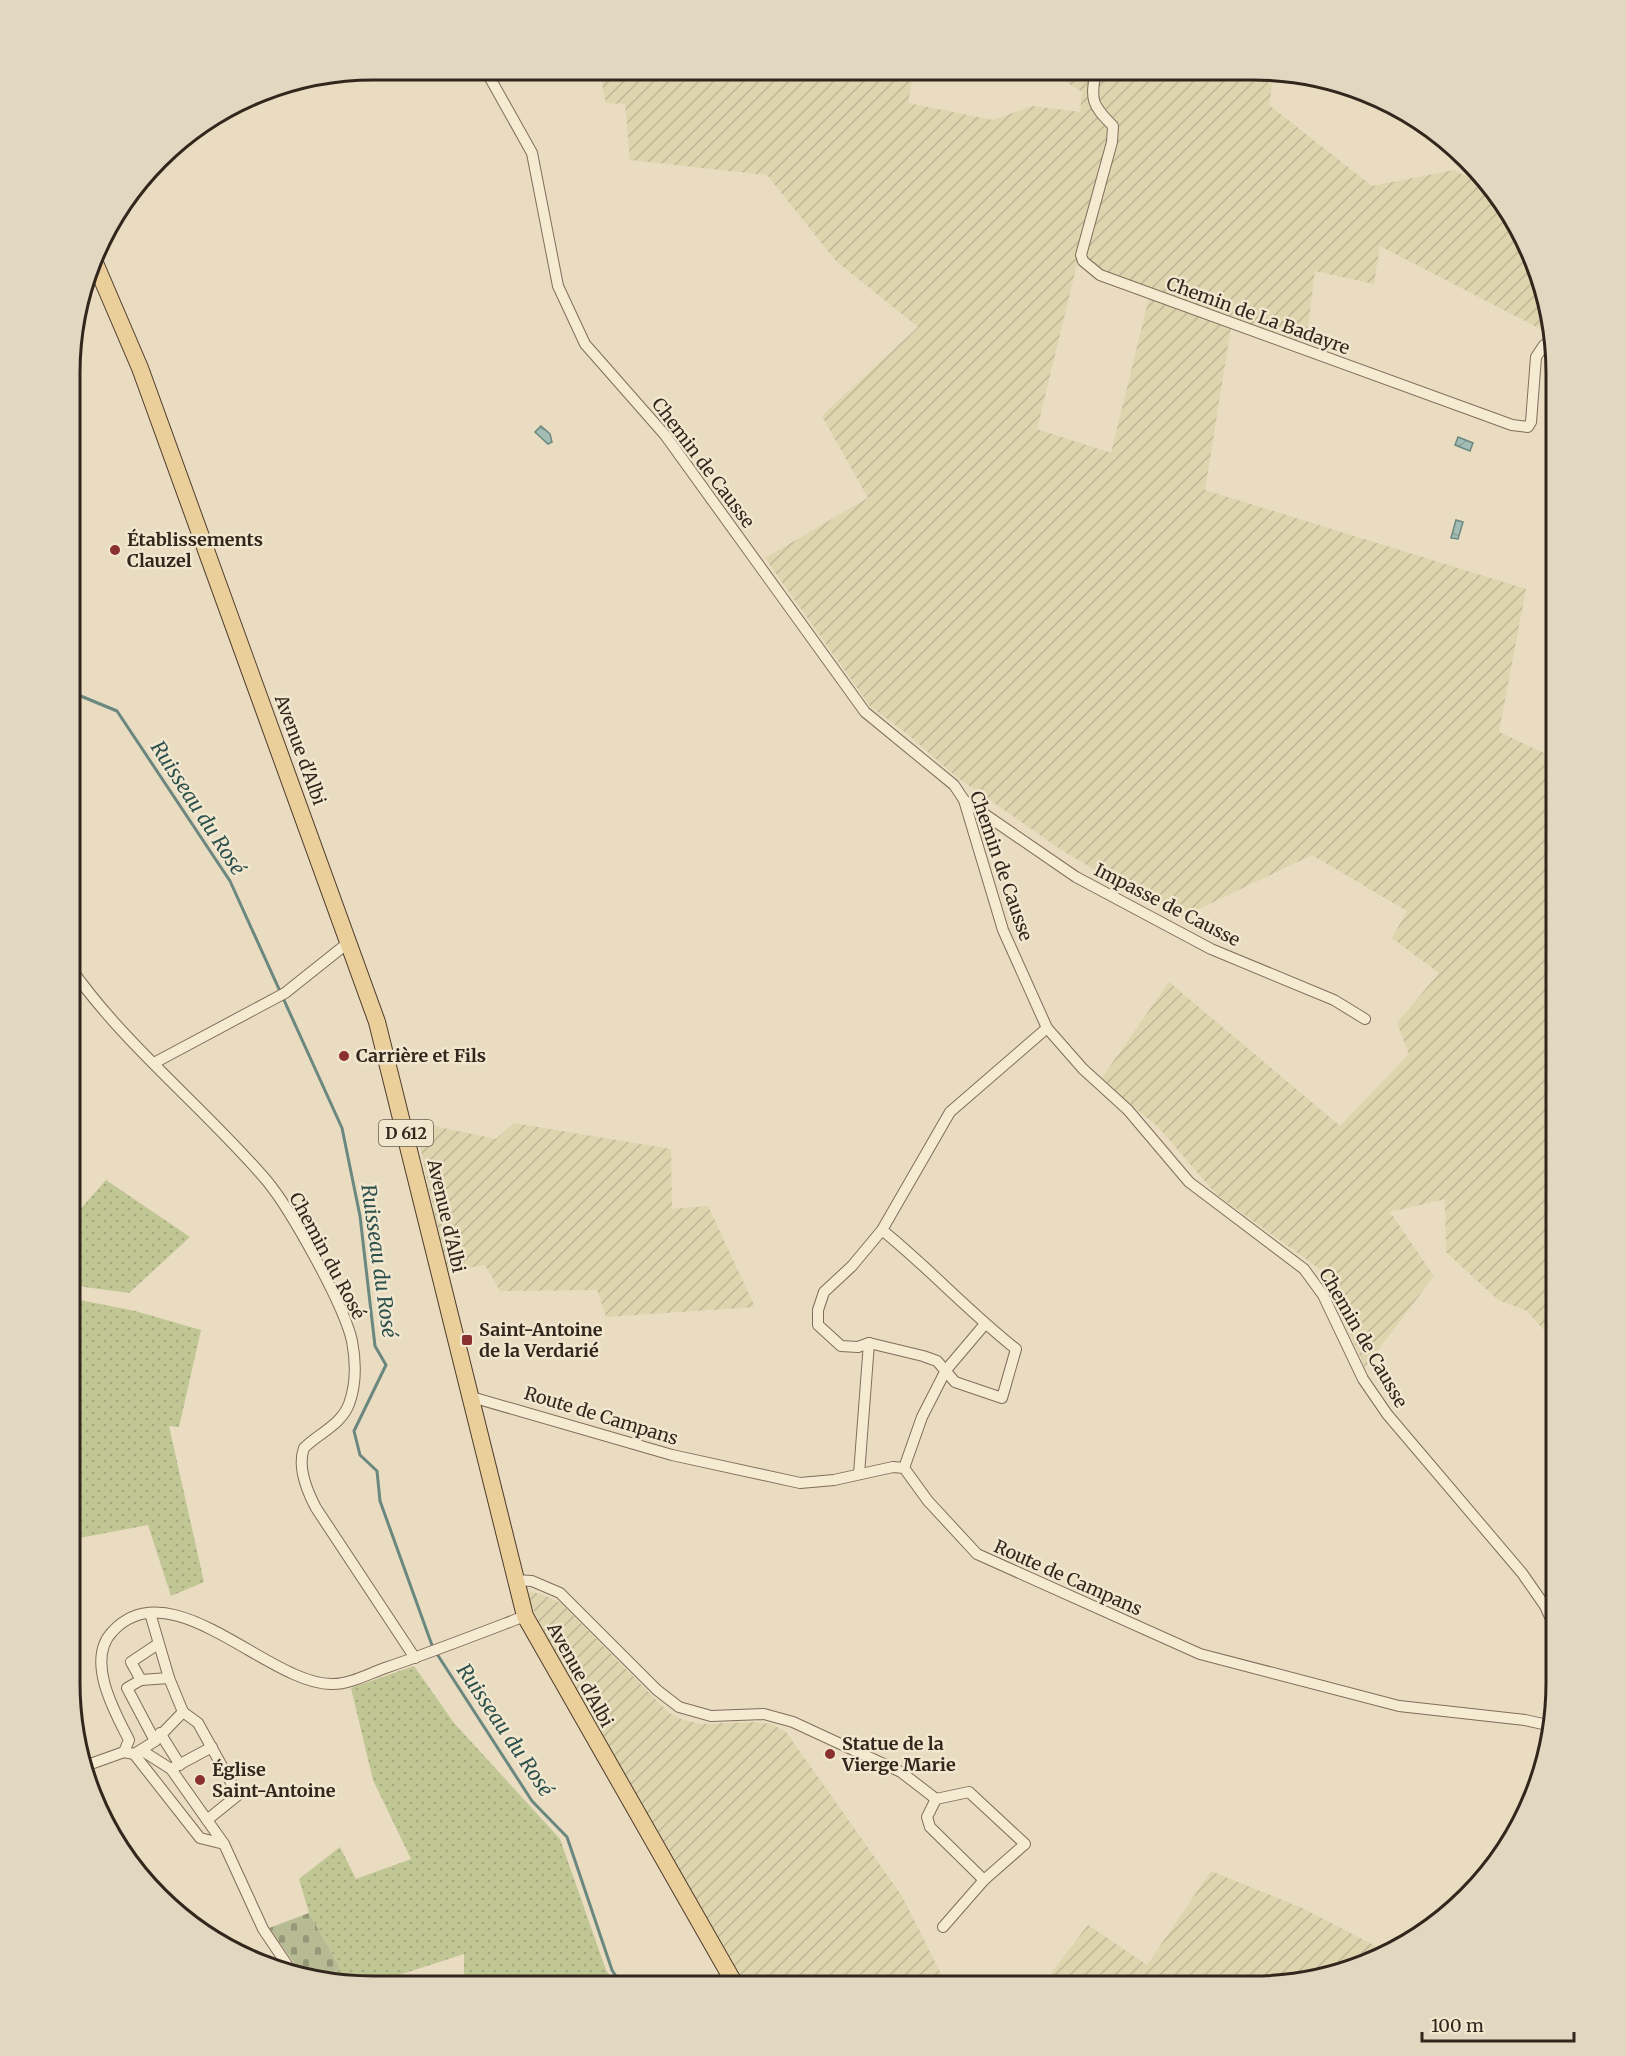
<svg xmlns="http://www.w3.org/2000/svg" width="1626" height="2056" viewBox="0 0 1626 2056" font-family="Merriweather,serif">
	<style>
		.farmland { fill: url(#farmland-furrows); fill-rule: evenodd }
		.grass { fill: url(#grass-dots) }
		.cemetery { fill: url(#cemetery-stones) }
		.water { fill: url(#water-waves); stroke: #6b8880; stroke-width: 1.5 }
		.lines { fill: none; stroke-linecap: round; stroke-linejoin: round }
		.stream { stroke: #6b8880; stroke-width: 3 }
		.minor-casing { stroke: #816d5a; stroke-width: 12 }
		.primary-casing { stroke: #4f3c2e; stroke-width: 18 }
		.minor { stroke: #f5ead2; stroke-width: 10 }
		.primary { stroke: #eacf9a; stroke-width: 16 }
		.poi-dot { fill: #8a2f32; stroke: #f1e7cf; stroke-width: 2 }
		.labels { text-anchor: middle; stroke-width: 5; stroke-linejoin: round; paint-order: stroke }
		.shield { fill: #f1e7cf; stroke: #6b6052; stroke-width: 1.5 }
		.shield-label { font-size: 16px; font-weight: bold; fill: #32261d }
		.street-label { font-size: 18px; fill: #32261d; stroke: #f1e7cf }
		.poi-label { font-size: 18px; font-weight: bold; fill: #32261d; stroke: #f1e7cf; text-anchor: start }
		.water-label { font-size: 20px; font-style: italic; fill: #2d504d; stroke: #f1e7cf }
		.rim { fill: none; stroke: #32261d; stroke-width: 3 }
	</style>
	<defs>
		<pattern id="farmland-furrows" width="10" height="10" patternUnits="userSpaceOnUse" patternTransform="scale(1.5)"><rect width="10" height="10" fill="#ded5ae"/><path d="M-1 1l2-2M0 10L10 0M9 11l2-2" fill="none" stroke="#bfb795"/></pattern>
		<pattern id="grass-dots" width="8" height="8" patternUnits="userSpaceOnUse" patternTransform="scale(1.5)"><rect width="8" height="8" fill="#c1c695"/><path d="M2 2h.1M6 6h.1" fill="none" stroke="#a6aa80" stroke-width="1.8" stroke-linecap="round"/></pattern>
		<pattern id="cemetery-stones" width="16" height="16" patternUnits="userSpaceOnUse" patternTransform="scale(1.5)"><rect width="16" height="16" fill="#b7bb94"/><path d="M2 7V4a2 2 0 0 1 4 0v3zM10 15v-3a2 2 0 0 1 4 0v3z" fill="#959878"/></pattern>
		<pattern id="water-waves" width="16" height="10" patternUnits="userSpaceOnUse" patternTransform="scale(1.5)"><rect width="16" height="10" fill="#a3bcb4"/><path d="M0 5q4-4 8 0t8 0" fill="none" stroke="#8da19a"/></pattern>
	</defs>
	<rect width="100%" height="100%" fill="#e9dcc0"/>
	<g class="farmland">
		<path d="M 599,70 L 914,71 L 908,103 L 993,120 L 1032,106 L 1080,112 L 1082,92 L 1060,78 L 1062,71 L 1274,72 L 1269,105 L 1372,186 L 1454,170 L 1494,190 L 1516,221 L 1547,294 L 1552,335 L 1380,246 L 1374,284 L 1315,271 L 1306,342 L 1231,327 L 1205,490 L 1526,589 L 1499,732 L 1557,759 L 1557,1345 L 1527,1311 L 1498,1300 L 1446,1252 L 1445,1199 L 1390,1212 L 1434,1276 L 1365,1367 L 1321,1270 L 1216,1194 L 1159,1128 L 1101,1079 L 1169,982 L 1340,1126 L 1409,1054 L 1397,1023 L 1439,973 L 1392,938 L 1407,911 L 1312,855 L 1178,919 L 1063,851 L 958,778 L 907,734 L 870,706 L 765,558 L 868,498 L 822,416 L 918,327 L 836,261 L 767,175 L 630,160 L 625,104 L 606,103 ZM 1077,264 L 1149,298 L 1111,453 L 1037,429 Z"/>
		<path d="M 415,1122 L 496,1139 L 514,1123 L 671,1149 L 672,1209 L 708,1206 L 755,1307 L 606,1317 L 597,1290 L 500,1291 L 485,1265 L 447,1271 Z"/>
		<path d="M 525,1591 L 541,1594 L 561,1603 L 669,1713 L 683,1720 L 702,1724 L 754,1722 L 771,1724 L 786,1732 L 902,1896 L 947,1986 L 746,1986 L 545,1636 Z"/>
		<path d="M 1211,1871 L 1302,1908 L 1389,1953 L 1332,1977 L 1273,1986 L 1041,1986 L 1088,1925 L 1147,1965 Z"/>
	</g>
	<g class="grass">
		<path d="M 106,1180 L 190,1237 L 129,1293 L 70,1285 L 70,1221 Z"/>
		<path d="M 70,1298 L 135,1311 L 201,1330 L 179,1427 L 169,1426 L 204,1582 L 171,1596 L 148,1525 L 69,1540 Z"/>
		<path d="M 414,1666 L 454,1723 L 560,1839 L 606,1970 L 616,1986 L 464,1986 L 464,1954 L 365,1986 L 323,1980 L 340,1968 L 309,1913 L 299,1879 L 340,1847 L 356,1879 L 411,1859 L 373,1780 L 351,1688 Z"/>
	</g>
	<path class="cemetery" d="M 309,1913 L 340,1968 L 323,1980 L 304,1977 L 269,1928 Z"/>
	<g class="water">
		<path d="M 541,426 L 550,434 L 552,442 L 548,444 L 535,432 Z"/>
		<path d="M 1458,437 L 1473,443 L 1470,451 L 1455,445 Z"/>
		<path d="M 1456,520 L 1463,522 L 1458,539 L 1451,538 Z"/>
	</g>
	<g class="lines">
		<g class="stream">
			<path d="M 71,692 L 117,711 L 230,881 L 342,1128 L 360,1216 L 375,1346 L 386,1365 L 354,1431 L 360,1455 L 377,1471 L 380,1501 L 433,1648"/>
			<path d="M 437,1654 L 532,1801 L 567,1837 L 612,1970 L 622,1986"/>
		</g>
		<defs>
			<g id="minor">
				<path d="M 485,69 L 532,153 L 558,286 L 585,344 L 665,435 L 865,712 L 954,785 L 964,800 L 1003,930 L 1047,1028 L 1083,1069 L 1128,1110 L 1189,1182 L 1304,1269 L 1323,1295 L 1363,1379 L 1387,1414 L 1522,1573 L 1545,1606 L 1556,1630"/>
				<path d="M 1096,71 C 1090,100 1092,105 1113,126 L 1112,142 L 1081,255 L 1083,261 L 1100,275 L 1512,425 L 1528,427 L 1531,422 L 1536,357 L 1544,345 L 1553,345"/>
				<path d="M 964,800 L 1076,877 L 1211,949 L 1334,1000 L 1365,1019"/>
				<path d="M 70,967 C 125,1046 204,1107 267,1181 C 291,1210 344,1305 352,1341 C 356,1362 356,1385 349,1404 C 341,1425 319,1433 304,1448 C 297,1467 307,1491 316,1508 L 415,1658"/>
				<path d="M 154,1063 L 285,993 L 349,942"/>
				<path d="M 882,1230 C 929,1268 969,1312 1016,1349 L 1002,1398 L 955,1382 L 937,1361 L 923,1356 L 869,1343 L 858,1347 L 841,1346 L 818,1325 L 818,1310 L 824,1292 L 852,1266 L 882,1230 L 950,1112 L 1047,1028"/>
				<path d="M 468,1396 L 672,1455 L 800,1483 L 834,1480 L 893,1467 L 904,1468 L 928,1501 L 977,1554 L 1200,1654 L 1399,1706 L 1525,1720 L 1552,1726"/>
				<path d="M 904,1468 L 922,1417 L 946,1370 L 985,1324"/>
				<path d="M 859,1474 L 869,1343"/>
				<path d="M 515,1580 L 532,1581 L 560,1593 L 657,1690 L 679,1707 L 711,1716 L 764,1714 L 793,1722 L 901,1772 L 936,1799"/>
				<path d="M 150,1613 L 169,1678 L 183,1712 L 198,1723 L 238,1795 L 207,1820"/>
				<path d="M 141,1680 L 131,1662 L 158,1644"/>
				<path d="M 160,1733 L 180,1765"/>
				<path d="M 155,1741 L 127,1688 L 141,1680 L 169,1678"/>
				<path d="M 141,1750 L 171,1769 L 224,1844"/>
				<path d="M 124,1752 L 134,1754 L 200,1838 L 224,1844 L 263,1929 L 294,1975"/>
				<path d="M 136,1753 L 155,1741 L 183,1712"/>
				<path d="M 82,1767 L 124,1752 L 129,1740 C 114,1711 85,1659 113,1631 C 172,1568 270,1686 333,1684 C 350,1684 368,1674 385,1668 C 432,1652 478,1634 525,1616"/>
				<path d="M 171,1769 L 212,1747"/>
				<path d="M 936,1799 L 969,1792 L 1025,1844 L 984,1880 L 943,1927"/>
				<path d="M 936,1799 L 927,1817 L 930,1827 L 984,1880"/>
			</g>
			<path id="primary" d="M 95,263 L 140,368 L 377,1022 L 525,1616 L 736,1986"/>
		</defs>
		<use href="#minor" class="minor-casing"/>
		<use href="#primary" class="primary-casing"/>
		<use href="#minor" class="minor"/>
		<use href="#primary" class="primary"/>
	</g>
	<g class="poi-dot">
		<circle cx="115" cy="550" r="6"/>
		<circle cx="344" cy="1056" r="6"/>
		<rect x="461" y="1334" width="12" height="12" rx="3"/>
		<circle cx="830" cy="1754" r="6"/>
		<circle cx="200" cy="1780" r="6"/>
	</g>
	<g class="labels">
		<rect class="shield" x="379" y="1120" width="54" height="26" rx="4.5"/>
		<g class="shield-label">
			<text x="406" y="1139">D 612</text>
		</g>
		<g class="street-label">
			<text transform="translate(1258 316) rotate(20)" y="6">Chemin de La Badayre</text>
			<text transform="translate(703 463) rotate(53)" y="6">Chemin de Causse</text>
			<text transform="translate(300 750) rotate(70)" y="6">Avenue d'Albi</text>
			<text transform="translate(1001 866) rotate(71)" y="6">Chemin de Causse</text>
			<text transform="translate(1167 905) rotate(27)" y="6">Impasse de Causse</text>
			<text transform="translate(446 1216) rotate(77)" y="6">Avenue d'Albi</text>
			<text transform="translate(327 1256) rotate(62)" y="6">Chemin du Rosé</text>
			<text transform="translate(1363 1338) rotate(60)" y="6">Chemin de Causse</text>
			<text transform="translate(601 1416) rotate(17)" y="6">Route de Campans</text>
			<text transform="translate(1068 1578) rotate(24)" y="6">Route de Campans</text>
			<text transform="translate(580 1675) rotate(61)" y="6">Avenue d'Albi</text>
		</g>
		<g class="poi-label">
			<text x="127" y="546">Établissements<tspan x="127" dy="21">Clauzel</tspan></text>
			<text x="356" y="1062">Carrière et Fils</text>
			<text x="479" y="1336">Saint-Antoine<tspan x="479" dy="21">de la Verdarié</tspan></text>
			<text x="842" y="1750">Statue de la<tspan x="842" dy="21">Vierge Marie</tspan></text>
			<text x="212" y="1776">Église<tspan x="212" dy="21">Saint-Antoine</tspan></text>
		</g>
		<g class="water-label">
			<text transform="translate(198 808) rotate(57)" y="7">Ruisseau du Rosé</text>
			<text transform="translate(379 1261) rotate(82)" y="7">Ruisseau du Rosé</text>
			<text transform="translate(505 1730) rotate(56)" y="7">Ruisseau du Rosé</text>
		</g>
	</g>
	<path d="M0 0H1626V2056H0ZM373 80H1253A293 293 0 0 1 1546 373V1683A293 293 0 0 1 1253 1976H373A293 293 0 0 1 80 1683V373A293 293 0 0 1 373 80Z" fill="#e2d8c1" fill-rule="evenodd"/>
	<path class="rim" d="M373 80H1253A293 293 0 0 1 1546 373V1683A293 293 0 0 1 1253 1976H373A293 293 0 0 1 80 1683V373A293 293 0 0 1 373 80Z"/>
	<path d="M1422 2032v9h152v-9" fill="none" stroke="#32261d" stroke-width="3"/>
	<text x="1431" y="2032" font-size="18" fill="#32261d" stroke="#f1e7cf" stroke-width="4.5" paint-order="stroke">100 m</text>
</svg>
